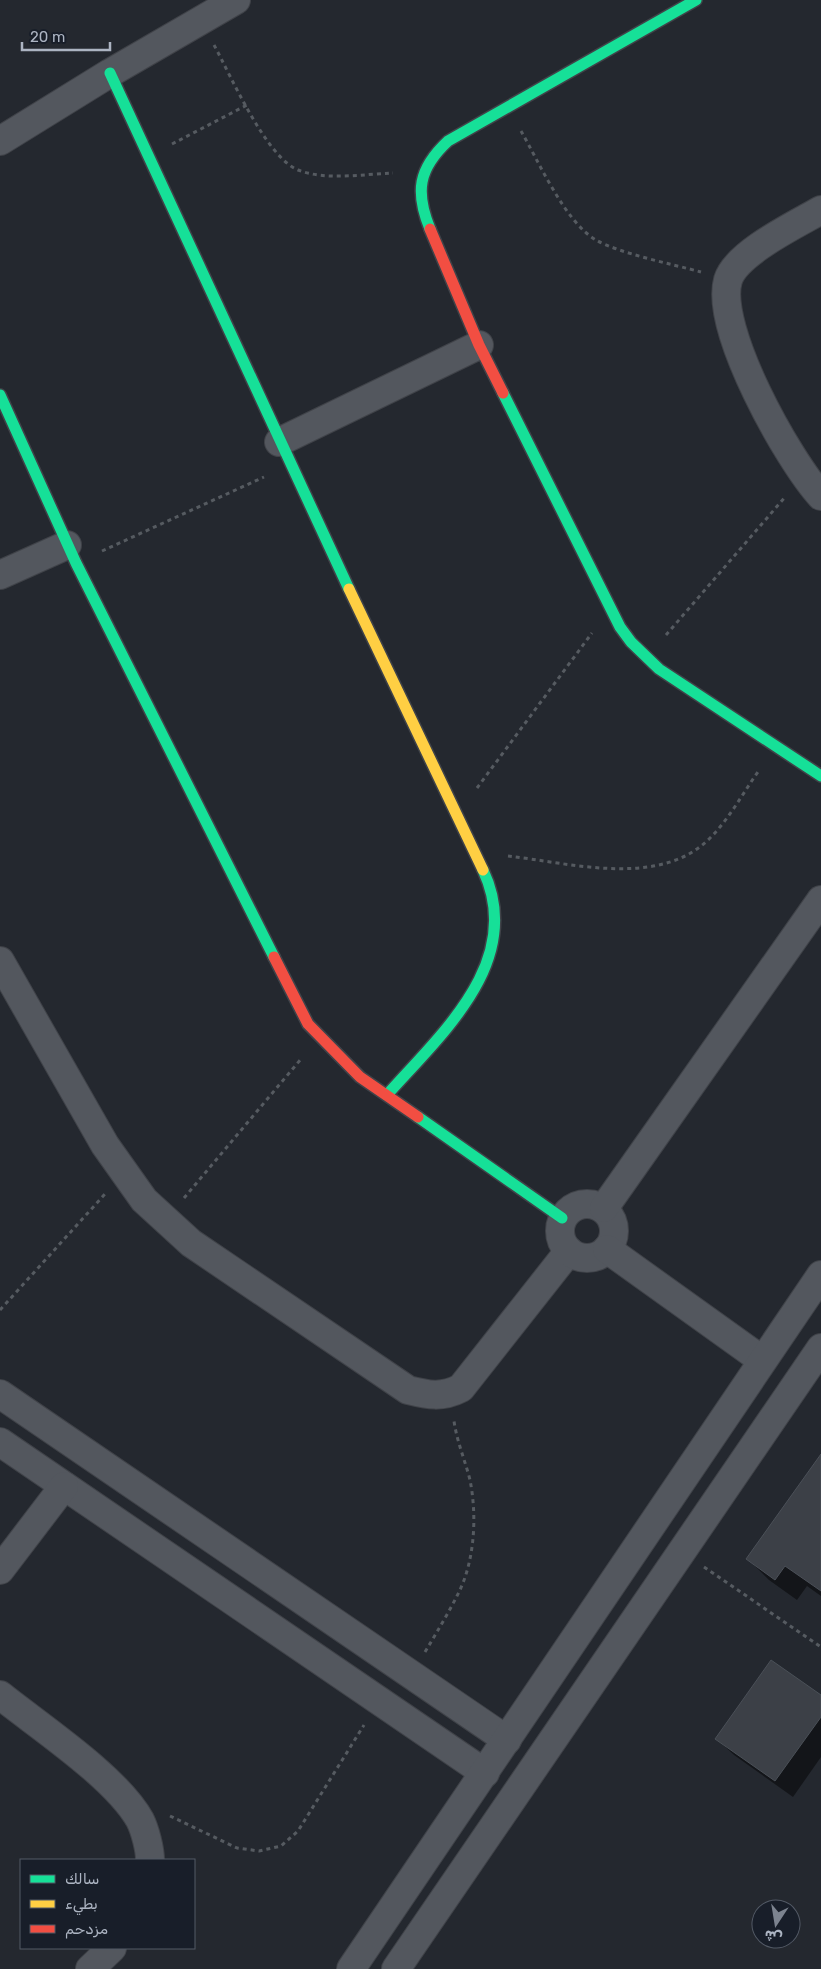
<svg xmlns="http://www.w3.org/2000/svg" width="821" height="1969" viewBox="0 0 821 1969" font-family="Rubik,'Noto Sans Arabic',sans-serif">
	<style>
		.shadow { fill: #0007 }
		.building { fill: #3c4047; stroke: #4b5058 }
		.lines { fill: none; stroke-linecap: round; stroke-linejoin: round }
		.street-casing { stroke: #404349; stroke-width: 30 }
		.fast-casing { stroke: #404349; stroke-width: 14 }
		.slow-casing { stroke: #404349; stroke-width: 14 }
		.jam-casing { stroke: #404349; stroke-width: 14 }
		.path { stroke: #565b61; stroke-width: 3; stroke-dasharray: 4 4; stroke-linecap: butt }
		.street { stroke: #53575e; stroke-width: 28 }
		.fast { stroke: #16e098; stroke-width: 11 }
		.slow { stroke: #ffcf43; stroke-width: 11 }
		.jam { stroke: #f24e42; stroke-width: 11 }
	</style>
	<rect width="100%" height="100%" fill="#24282f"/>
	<g class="shadow">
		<path d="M 821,1457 L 821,1596 L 807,1586 L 797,1600 L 769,1580 L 748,1559 Z"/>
		<path d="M 821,1697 L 821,1757 L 793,1797 L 734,1755 L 717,1739 Z"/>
	</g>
	<g class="building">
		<path d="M 821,1454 L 821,1591 L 785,1566 L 775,1580 L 746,1559 Z"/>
		<path d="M 771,1660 L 821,1695 L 821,1717 L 775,1781 L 715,1739 Z"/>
	</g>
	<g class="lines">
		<defs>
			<g id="street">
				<path d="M 0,141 L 110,73 L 236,0"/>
				<path d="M 821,210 C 797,224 736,253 728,280 C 714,328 788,460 821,496"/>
				<path d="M 279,442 L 479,345"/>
				<path d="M 0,575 L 67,545"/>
				<path d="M 0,961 L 105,1145 L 144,1200 L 191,1243 L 408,1390 C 428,1395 442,1398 461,1388 L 569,1251"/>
				<circle cx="587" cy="1231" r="27"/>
				<path d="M 604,1208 L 821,900"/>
				<path d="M 607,1249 L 762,1360"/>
				<path d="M 0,1394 L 507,1740"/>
				<path d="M 0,1442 L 485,1773"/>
				<path d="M 0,1570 L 64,1486"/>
				<path d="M 0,1695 C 40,1727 116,1777 140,1820 C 145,1830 150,1849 150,1860"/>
				<path d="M 90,1969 L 112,1948"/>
				<path d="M 351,1969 L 821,1275"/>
				<path d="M 396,1969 L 821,1348"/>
			</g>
			<g id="fast">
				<path d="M 110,73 L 349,589"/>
				<path d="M 430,229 C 415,192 418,169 448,141 L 696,0"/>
				<path d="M 503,393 L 620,627 L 631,642 L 659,669 L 821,776"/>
				<path d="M 0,395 L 76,563 L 274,957"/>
				<path d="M 387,1095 C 441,1034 526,961 483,870"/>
				<path d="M 418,1117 L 562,1218"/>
			</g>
			<path id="slow" d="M 349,589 L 483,870"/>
			<g id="jam">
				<path d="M 430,229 L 479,345 L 503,393"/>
				<path d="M 274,957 L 308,1024 L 360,1077 L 418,1117"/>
			</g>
		</defs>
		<use href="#street" class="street-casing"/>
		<use href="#fast" class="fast-casing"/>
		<use href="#slow" class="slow-casing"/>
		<use href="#jam" class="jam-casing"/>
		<g class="path">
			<path d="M 214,45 C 231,76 266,157 298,170 C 326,181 364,174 393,173"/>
			<path d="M 521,131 C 539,162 565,222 596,240 C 621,254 672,264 701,272"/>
			<path d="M 172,144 L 247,105"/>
			<path d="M 102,551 L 264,477"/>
			<path d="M 666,635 L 786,496"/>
			<path d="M 477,788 L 592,633"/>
			<path d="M 508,856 C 571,863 661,889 711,837 C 730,818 744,791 760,769"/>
			<path d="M 184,1198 L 301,1059"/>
			<path d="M 0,1310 L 105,1194"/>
			<path d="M 704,1567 L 821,1647"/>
			<path d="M 425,1652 C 437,1632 449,1612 459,1592 C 475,1559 477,1515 470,1480 C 465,1460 457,1442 454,1421"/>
			<path d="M 170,1816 L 237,1848 L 259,1851 L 281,1846 L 298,1831 L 364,1725"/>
		</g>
		<use href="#street" class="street"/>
		<use href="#fast" class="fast"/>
		<use href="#slow" class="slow"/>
		<use href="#jam" class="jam"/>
	</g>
	<rect x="20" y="1859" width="175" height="90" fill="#181e29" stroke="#535a66"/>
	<rect x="30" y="1875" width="25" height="8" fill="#16e098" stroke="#535a66"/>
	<text x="65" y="1884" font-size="15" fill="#acb4c2">سالك</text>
	<rect x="30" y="1900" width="25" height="8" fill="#ffcf43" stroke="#535a66"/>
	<text x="65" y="1909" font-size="15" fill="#acb4c2">بطيء</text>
	<rect x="30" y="1925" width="25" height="8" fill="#f24e42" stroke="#535a66"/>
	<text x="65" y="1934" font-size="15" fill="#acb4c2">مزدحم</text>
	<g transform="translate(776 1924) rotate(192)"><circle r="24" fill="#181e29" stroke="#535a66"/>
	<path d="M0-4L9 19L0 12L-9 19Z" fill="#7c838f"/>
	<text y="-8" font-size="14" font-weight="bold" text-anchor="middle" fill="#acb4c2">ش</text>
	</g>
	<path d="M22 42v8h88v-8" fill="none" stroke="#acb4c2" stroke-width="2.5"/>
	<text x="30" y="42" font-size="15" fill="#acb4c2" stroke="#181e29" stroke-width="4" paint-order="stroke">20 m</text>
</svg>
